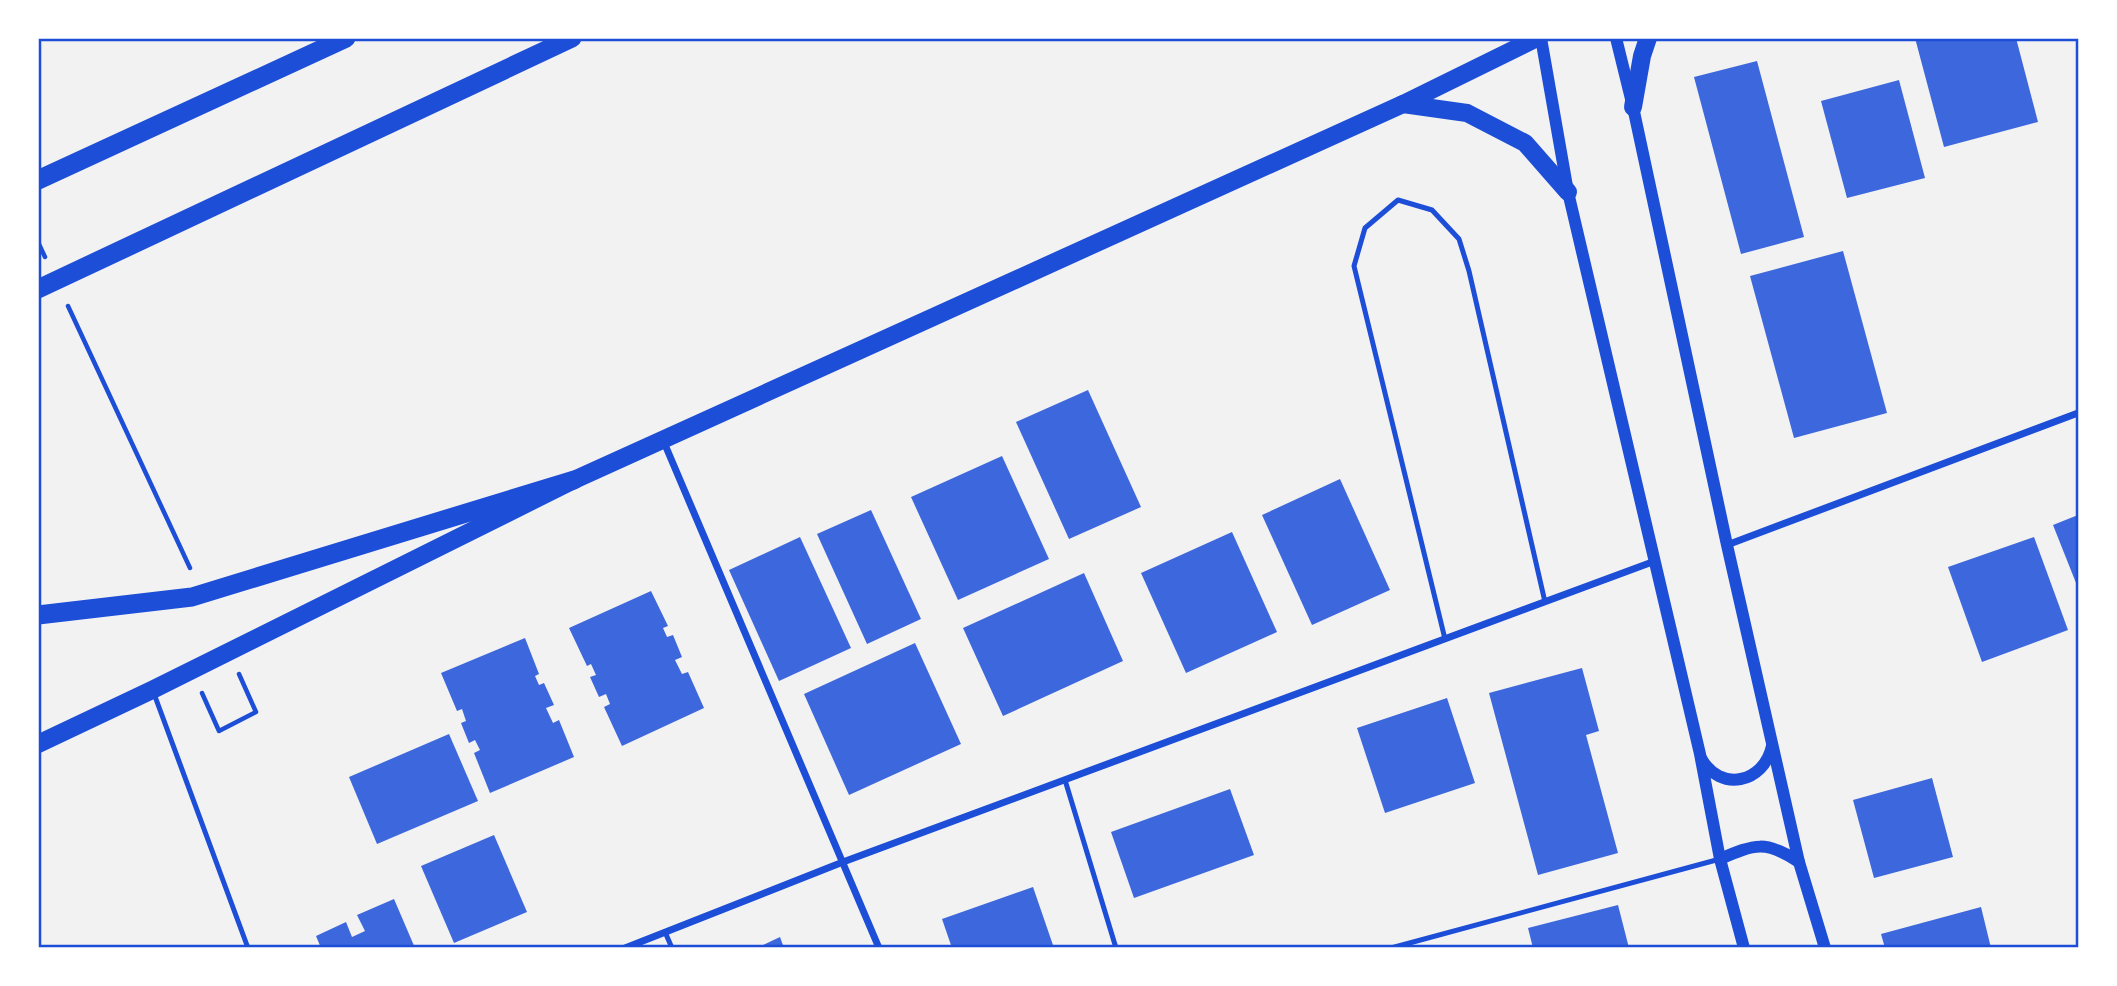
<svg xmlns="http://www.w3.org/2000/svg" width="2117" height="986" viewBox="0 0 2117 986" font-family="'Varela Round',sans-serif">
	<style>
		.building { fill: #3d67dc }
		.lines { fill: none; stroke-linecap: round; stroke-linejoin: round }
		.path { stroke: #1d4ed8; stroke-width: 4.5 }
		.service { stroke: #1d4ed8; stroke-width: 5 }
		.minor { stroke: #1d4ed8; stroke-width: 7 }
		.tertiary { stroke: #1d4ed8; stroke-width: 12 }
		.primary { stroke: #1d4ed8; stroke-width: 18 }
		.trunk { stroke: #1d4ed8; stroke-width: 19 }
		.neatline { fill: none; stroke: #1d4ed8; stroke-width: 2.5 }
	</style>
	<rect width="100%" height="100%" fill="#f2f2f2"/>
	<g class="building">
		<path d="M 1915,38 L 2016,38 L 2038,122 L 1944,147 Z"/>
		<path d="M 1757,61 L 1804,237 L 1741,254 L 1694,77 Z"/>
		<path d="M 1899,80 L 1925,178 L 1847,198 L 1821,101 Z"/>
		<path d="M 1843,251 L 1887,413 L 1794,438 L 1750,276 Z"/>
		<path d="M 1088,390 L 1141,507 L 1069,539 L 1016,422 Z"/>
		<path d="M 1002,456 L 1049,559 L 958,600 L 911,497 Z"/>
		<path d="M 1340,479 L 1390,590 L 1312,625 L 1262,515 Z"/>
		<path d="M 871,510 L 921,619 L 867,644 L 817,534 Z"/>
		<path d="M 2078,515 L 2078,588 L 2053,525 Z"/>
		<path d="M 1232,532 L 1277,632 L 1186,673 L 1141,573 Z"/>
		<path d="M 800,537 L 851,648 L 779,681 L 729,570 Z"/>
		<path d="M 2034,537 L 2068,630 L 1982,662 L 1948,567 Z"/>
		<path d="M 1084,573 L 1123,661 L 1003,716 L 963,628 Z"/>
		<path d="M 651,591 L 668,626 L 663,628 L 667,637 L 673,635 L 682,657 L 675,660 L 682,674 L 688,672 L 704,708 L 622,746 L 604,707 L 610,704 L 606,694 L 599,697 L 590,677 L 596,675 L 591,664 L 587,666 L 569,628 Z"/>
		<path d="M 525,638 L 539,674 L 535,676 L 539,685 L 544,683 L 554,705 L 546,708 L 553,723 L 559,720 L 574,757 L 490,793 L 474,753 L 480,750 L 475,740 L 469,743 L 461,723 L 466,721 L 462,709 L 457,711 L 441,673 Z"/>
		<path d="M 915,643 L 961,744 L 849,795 L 804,694 Z"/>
		<path d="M 1582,668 L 1599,731 L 1586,735 L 1618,853 L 1538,875 L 1489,693 Z"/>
		<path d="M 1447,698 L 1475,783 L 1385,813 L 1357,728 Z"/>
		<path d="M 449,734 L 478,801 L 377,844 L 349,777 Z"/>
		<path d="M 1932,778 L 1953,857 L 1874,878 L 1853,800 Z"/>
		<path d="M 1230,789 L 1254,855 L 1134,898 L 1111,832 Z"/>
		<path d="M 494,835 L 527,912 L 454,943 L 421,866 Z"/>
		<path d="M 1033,887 L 1054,948 L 952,948 L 942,919 Z"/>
		<path d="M 394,899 L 415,948 L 321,948 L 316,936 L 346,922 L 352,937 L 365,931 L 357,915 Z"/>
		<path d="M 1618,905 L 1629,948 L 1533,948 L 1528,928 Z"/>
		<path d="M 1981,907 L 1991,948 L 1885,948 L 1881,934 Z"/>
		<path d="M 780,937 L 784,948 L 757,948 Z"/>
	</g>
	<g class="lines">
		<g class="path">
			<path d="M 38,242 L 45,257"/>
			<path d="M 68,306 L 190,568"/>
			<path d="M 202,693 L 219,731 L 256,712 L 239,674"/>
		</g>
		<g class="service">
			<path d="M 1445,639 L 1354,266 L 1365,228 L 1398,200 L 1432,210 L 1459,239 L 1469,271 L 1545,602"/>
			<path d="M 153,691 L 248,948"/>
			<path d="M 1065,780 L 1116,948"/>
			<path d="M 665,932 L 672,948"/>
			<path d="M 1391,948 L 1720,859"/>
		</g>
		<g class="minor">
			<path d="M 663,440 L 879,948"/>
			<path d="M 1727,545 L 2078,413"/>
			<path d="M 625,948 L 843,862 L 1655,561"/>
		</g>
		<g class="tertiary">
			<path d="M 1541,38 L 1568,192 L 1700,754 L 1720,859 L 1744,948"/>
			<path d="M 1616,38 L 1633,107 L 1727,545 L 1799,862 L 1825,948"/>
			<path d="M 1701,758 C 1720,793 1764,783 1772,746"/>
			<path d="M 1720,859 C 1755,844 1766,840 1799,862"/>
		</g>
		<g class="primary">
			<path d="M 1403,104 L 1467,113 L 1525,143 L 1568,192"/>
			<path d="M 1633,107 L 1642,56 L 1648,38"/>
			<path d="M 38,744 L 152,690 L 574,480 L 1403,104 L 1537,38"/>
		</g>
		<g class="trunk">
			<path d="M 38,180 L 346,38"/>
			<path d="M 38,289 L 572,38"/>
			<path d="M 38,615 L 192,597 L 574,480"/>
		</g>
	</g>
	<rect width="2117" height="986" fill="none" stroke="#ffffff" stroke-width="80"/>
	<rect x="40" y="40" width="2037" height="906" class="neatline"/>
</svg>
